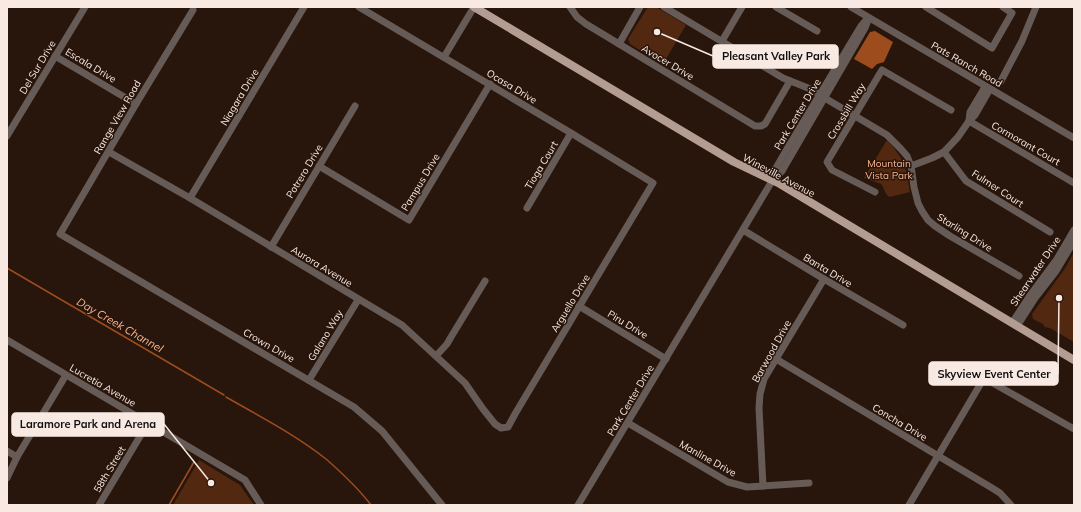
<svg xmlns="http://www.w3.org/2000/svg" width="1081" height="512" viewBox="0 0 1081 512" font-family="Mulish,sans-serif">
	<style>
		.green { fill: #522810 }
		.water { fill: #9d4d1d }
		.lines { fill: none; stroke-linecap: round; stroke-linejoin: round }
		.stream { stroke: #9d4d1d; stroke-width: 1.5 }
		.minor { stroke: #665b56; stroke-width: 7 }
		.major { stroke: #b39d92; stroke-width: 8 }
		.labels { text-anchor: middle; stroke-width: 3; stroke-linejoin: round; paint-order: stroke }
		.street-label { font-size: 10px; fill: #f8eae3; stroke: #28150b }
		.park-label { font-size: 10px; fill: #fab795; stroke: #28150b }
		.water-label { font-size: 11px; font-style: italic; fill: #f7b592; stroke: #28150b }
		.leader { fill: none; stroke: #f8eae3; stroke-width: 1.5 }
		.callout-dot { fill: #f8eae3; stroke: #28150b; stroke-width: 1.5 }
		.callout { fill: #f8eae3; stroke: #f8eae3; stroke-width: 1.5 }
		.callout-label { font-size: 11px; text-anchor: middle; font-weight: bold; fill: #111 }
	</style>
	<rect width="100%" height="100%" fill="#28150b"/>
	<g class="green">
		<path d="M 648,7 L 656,7 L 686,25 L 663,64 L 630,44 L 628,39 Z"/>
		<path d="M 887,140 C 905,160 906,166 910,192 L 890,197 C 884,195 885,188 881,184 L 864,178 Z"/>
		<path d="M 1074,252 L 1074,342 L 1050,328 L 1045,327 L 1043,324 L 1033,319 L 1032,314 L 1066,267 Z"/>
		<path d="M 199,460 L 240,485 L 254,505 L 173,505 Z"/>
	</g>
	<path class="water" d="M 875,31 L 893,42 L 884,62 L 877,64 L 872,69 L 854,59 L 870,32 Z"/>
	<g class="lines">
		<g class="stream">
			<path d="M 7,268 L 224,395"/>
			<path d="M 226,397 C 259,416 296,435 326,459 C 342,473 358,488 371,505"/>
			<path d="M 169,505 L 194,462"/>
		</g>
		<g class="minor">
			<path d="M 570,7 L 577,17 L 586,24 L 755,126 L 761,126 L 765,124 L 790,81"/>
			<path d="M 664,7 L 783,78 L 808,88 L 887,135 L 901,149 L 907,156 L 911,166 L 914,187 L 918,203 L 922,211 L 928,220 L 935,226 L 950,236 L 1019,276"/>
			<path d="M 776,7 L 817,31"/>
			<path d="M 851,7 L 1074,138"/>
			<path d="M 926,7 L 992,48 L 1012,13 L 1003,7"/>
			<path d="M 193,10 L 136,104 L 60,234 L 354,407 L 382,431 L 442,505"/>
			<path d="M 722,41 L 742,7"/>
			<path d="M 619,44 L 640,7"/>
			<path d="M 55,56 L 136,104"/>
			<path d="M 444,57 L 474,7"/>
			<path d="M 1001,81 L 1022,41 L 1036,7"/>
			<path d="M 969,121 L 1074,183"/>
			<path d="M 969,121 L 970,112 L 985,87"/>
			<path d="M 7,136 L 85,7"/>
			<path d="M 109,152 L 190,198 L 402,325 L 465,383 L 483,409 L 495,424 L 501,428 L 508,427 L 515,414 L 653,183 L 571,133 L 359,7"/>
			<path d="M 944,152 L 966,181 L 1050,232"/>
			<path d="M 319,166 L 409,220 L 490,84"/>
			<path d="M 911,166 L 932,158 L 944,152 L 958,137 L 969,121 L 975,115 L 990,89"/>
			<path d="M 773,178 L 776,168 L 787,149 L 861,26 L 867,19"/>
			<path d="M 875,192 L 832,170 L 827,162 L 882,70 L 951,110"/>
			<path d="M 190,198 L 304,7"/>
			<path d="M 527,208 L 571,133"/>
			<path d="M 743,230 L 824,279 L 903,325"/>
			<path d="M 271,247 L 355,106"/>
			<path d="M 579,306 L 666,359"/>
			<path d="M 1012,323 L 1031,294 L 1057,259 L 1074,230"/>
			<path d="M 1017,326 L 1035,298 L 1056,271 L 1074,241"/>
			<path d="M 7,340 L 245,480 L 261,505"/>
			<path d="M 436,356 L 447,344 L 451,337 L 485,281"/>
			<path d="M 776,359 L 992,488 L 1000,493 L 1011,505"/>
			<path d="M 309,380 L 358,300"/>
			<path d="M 628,423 L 728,482 L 747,487 L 809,483"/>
			<path d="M 7,451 L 17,457"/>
			<path d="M 7,478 L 17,457 L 66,375"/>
			<path d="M 763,486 L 759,408 L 760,394 L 764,379 L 824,279"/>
			<path d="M 99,505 L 148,423"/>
			<path d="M 578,505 L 772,181 L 782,171 L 865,28 L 869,18"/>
			<path d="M 909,505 L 984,378 L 1074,429"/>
		</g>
		<path class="major" d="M 474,7 L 734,162 L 780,184 L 820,208 L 1074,360"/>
	</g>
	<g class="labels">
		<g class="street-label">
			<text transform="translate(668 62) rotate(31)" y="4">Avocer Drive</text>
			<text transform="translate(967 64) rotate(30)" y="4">Pats Ranch Road</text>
			<text transform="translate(91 65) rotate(31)" y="4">Escala Drive</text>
			<text transform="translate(37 67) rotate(-59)" y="4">Del Sur Drive</text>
			<text transform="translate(512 86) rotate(31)" y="4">Ocasa Drive</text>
			<text transform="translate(239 97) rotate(-59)" y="4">Niagara Drive</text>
			<text transform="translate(846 111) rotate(-59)" y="4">Crossbill Way</text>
			<text transform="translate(797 114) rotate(-59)" y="4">Park Center Drive</text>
			<text transform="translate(117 117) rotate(-60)" y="4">Range View Road</text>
			<text transform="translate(1026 143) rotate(30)" y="4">Cormorant Court</text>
			<text transform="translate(541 165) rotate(-59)" y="4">Tioga Court</text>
			<text transform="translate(304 171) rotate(-59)" y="4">Potrero Drive</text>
			<text transform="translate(779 175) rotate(28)" y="4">Wineville Avenue</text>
			<text transform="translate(420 182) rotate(-59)" y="4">Pampus Drive</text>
			<text transform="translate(998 188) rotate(33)" y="4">Fulmer Court</text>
			<text transform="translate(965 232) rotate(32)" y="4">Starling Drive</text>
			<text transform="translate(322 266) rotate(31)" y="4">Aurora Avenue</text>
			<text transform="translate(828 270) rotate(31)" y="4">Banta Drive</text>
			<text transform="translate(1035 271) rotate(-56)" y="4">Shearwater Drive</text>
			<text transform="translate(570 303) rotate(-59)" y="4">Arguello Drive</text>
			<text transform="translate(628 324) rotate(31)" y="4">Piru Drive</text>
			<text transform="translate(325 335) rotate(-59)" y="4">Galano Way</text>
			<text transform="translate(269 345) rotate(30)" y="4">Crown Drive</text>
			<text transform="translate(771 351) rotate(-61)" y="4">Barwood Drive</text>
			<text transform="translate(103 385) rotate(30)" y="4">Lucretia Avenue</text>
			<text transform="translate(630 400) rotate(-59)" y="4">Park Center Drive</text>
			<text transform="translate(900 422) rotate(31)" y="4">Concha Drive</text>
			<text transform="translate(708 458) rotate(29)" y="4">Manline Drive</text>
			<text transform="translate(109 469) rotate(-59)" y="4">58th Street</text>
		</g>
		<g class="park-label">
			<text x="889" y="167">Mountain<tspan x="889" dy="12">Vista Park</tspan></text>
		</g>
		<g class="water-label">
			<text transform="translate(120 325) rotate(30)" y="4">Day Creek Channel</text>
		</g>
	</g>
	<path class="leader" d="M657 32L713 56M1059 298L1058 374M211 483L164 424"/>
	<g class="callout-dot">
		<circle cx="657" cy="32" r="4"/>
		<circle cx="1059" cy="298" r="4"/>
		<circle cx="211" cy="483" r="4"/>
	</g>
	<g class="callout">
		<rect x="713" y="45" width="125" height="23" rx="4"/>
		<rect x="929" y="362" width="129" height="23" rx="4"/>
		<rect x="12" y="413" width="152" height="23" rx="4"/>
	</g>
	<g class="callout-label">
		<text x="776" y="60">Pleasant Valley Park</text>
		<text x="994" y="378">Skyview Event Center</text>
		<text x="88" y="428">Laramore Park and Arena</text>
	</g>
	<rect width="1081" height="512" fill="none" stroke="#f8eae3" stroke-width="16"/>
</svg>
